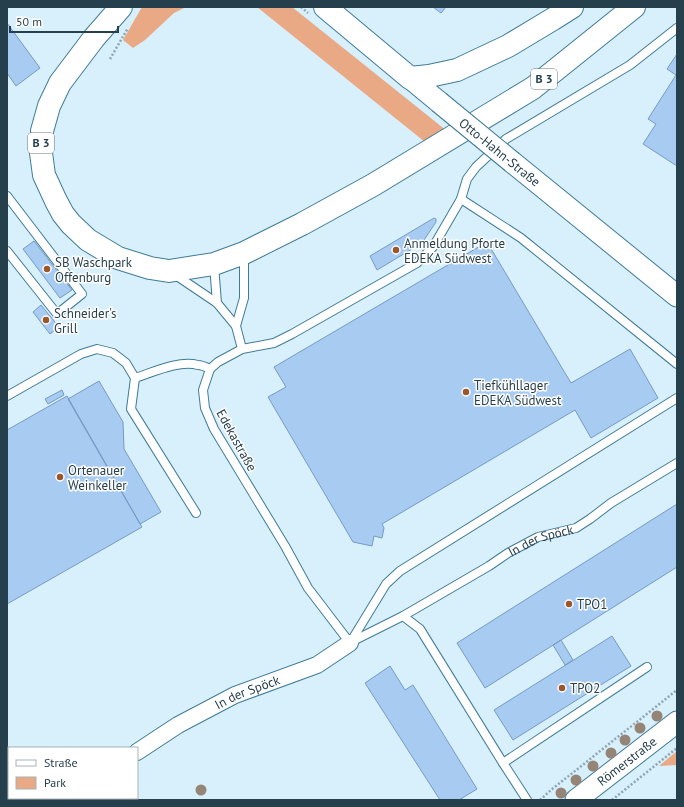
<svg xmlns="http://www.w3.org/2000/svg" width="684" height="807" viewBox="0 0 684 807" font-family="'PT Sans',sans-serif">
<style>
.green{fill:#e8a984}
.building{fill:#a8cbf2;stroke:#749bc5}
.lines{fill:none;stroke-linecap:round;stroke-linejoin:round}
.service-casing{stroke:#3f7b98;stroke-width:10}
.minor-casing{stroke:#3f7b98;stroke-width:18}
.tertiary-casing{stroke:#3f7b98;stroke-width:23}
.primary-casing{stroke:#3f7b98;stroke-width:24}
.path{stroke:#8da5b2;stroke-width:2.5;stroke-dasharray:2 2;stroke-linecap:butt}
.service{stroke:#fff;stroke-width:8}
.minor{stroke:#fff;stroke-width:16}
.tertiary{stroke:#fff;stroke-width:21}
.primary{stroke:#fff;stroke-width:22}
.tertiary-bridge-casing{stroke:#3f7b98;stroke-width:23;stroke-linecap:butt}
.tertiary-bridge{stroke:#fff;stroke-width:21}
.tree{fill:#958577}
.poi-dot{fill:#9b5629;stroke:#fff;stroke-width:1.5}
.labels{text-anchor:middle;stroke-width:3;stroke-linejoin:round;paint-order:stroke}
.shield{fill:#fff;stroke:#677982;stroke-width:1}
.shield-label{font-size:12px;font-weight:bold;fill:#263f4c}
.street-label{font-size:13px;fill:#263f4c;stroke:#fff}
.poi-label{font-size:13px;fill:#263f4c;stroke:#fff;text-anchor:start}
</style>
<rect width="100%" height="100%" fill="#d8effc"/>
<path class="green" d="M142,7H186L174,13L145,40L133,48L123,40Z
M257,7H292L447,131L425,142Z
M677,751V765L659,766Z"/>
<path class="building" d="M433,7H446L441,13Z
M7,23L40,68L16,86L7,73Z
M677,54V166L643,144L656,124L648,119L676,75L667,69Z
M434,218L436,219V222L422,243L377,270L370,256Z
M34,241L72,290L60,298L23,249Z
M487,242L571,383L630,349L658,398L591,438L575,410L382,524L384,528L382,538L374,536L372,546L353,542L268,397L286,387L274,367Z
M41,305L59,327L50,334L33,312Z
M99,381L123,422L124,449L161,512L140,524L68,399Z
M62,390L64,395L48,404L45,399Z
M67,396L142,527L7,604V430Z
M677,504V567L485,688L457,643Z
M612,636L631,666L513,740L494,710Z
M561,640L573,660L565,665L553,645Z
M390,666L405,690L413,685L477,789L459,800H440L365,683Z"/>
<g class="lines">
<g class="service-casing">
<g id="service">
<path d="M7,196L82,294L57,314L7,251"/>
<path d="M461,199L521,238L677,364"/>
<path d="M214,265L217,303"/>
<path d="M174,274L217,303L236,326L242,349"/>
<path d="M236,326L244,298V254"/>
<path d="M7,396L81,354L97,349L113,353L126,363L135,378"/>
<path d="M196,513L131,409L135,378C154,372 178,360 198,365C202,365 206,367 210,369"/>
<path id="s1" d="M403,616L489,566L508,553L538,537L576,528L590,519L611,503L677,463"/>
<path d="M351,642L403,616L420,629L503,763L527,800"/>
<path d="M350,643L308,588L285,546L214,429L205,408L203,390L210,369L218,362L242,349L274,343L292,334L417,263L433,247L461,199L467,179L476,167L506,139L630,65L677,28"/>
<path d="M350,643L386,584L400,571L677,398"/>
<path d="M503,763L647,667"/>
</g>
</g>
<g class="minor-casing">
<g id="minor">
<path id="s2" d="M137,752L178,725L235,695L317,665L350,643"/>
<path d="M61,800L64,798"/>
</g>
</g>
<g class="tertiary-casing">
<g id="tertiary">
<path d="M410,78L439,102"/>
<path d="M512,162L677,296"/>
<path id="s3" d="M576,800L677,722"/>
</g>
</g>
<g class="primary-casing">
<path id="primary" d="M121,7L94,38L60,83L49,106L42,131L41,153L44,175L56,201L63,214L71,224L88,240L118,258L150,268L169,271L214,264L244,253L302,224L373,185L533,88L634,7
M325,7L410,78L429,76L457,70L508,46L553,19L572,7"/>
</g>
<path class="path" d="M301,7L308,13
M110,59L128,28
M540,800L551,790L677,690
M612,800L677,748"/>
<use href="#service" class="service"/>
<use href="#minor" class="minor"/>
<use href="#tertiary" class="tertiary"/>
<use href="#primary" class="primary"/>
<g class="tertiary-bridge-casing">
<path id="tertiary-bridge" d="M439,102L512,162"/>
</g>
<use href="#tertiary-bridge" class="tertiary-bridge"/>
</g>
<g class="tree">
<circle cx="657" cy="716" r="5.5"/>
<circle cx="640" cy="728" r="5.5"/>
<circle cx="625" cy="740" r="5.5"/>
<circle cx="611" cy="753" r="5.5"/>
<circle cx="593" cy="766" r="5.5"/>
<circle cx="576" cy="780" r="5.5"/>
<circle cx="201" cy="790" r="5.5"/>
<circle cx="561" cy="793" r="5.5"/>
</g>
<g class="poi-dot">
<circle cx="396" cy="250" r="4"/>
<circle cx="47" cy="269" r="4"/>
<circle cx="46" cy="320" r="4"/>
<circle cx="466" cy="392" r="4"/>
<circle cx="60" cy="477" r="4"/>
<circle cx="569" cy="604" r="4"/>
<circle cx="562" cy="688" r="4"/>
</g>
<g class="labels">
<g class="shield">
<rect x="531" y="69" width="26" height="20" rx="3"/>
<rect x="28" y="133" width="26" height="20" rx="3"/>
</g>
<g class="shield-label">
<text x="544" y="83">B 3</text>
<text x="41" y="147">B 3</text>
</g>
<g class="street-label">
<text transform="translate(500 152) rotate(39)" y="5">Otto-Hahn-Straße</text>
<text transform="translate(237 440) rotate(61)" y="5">Edekastraße</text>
<text dy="5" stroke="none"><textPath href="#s1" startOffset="158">In der Spöck</textPath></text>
<text dy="5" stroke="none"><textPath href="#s2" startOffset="126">In der Spöck</textPath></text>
<text dy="5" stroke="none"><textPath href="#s3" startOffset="64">Römerstraße</textPath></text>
</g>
<g class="poi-label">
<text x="404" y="248">Anmeldung Pforte<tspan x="404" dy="15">EDEKA Südwest</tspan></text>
<text x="55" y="267">SB Waschpark<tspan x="55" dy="15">Offenburg</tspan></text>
<text x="54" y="318">Schneider's<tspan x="54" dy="15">Grill</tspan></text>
<text x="474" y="390">Tiefkühllager<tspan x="474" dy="15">EDEKA Südwest</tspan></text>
<text x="68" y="475">Ortenauer<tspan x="68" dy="15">Weinkeller</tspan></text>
<text x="577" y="609">TPO1</text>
<text x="570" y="693">TPO2</text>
</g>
</g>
<rect width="684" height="807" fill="none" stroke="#263f4c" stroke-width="16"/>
<rect x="8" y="747" width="130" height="52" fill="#ffffff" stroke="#a8b2b7"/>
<rect x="16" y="760" width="20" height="6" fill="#ffffff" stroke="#a8b2b7"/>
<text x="44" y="767" font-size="12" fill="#263f4c">Straße</text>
<rect x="16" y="777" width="20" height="12" fill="#e8a984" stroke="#a8b2b7"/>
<text x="44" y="787" font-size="12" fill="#263f4c">Park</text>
<path d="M10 26v6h108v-6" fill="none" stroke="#263f4c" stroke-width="2"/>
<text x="16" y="26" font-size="12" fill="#263f4c" stroke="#ffffff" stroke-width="3" paint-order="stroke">50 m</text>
</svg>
